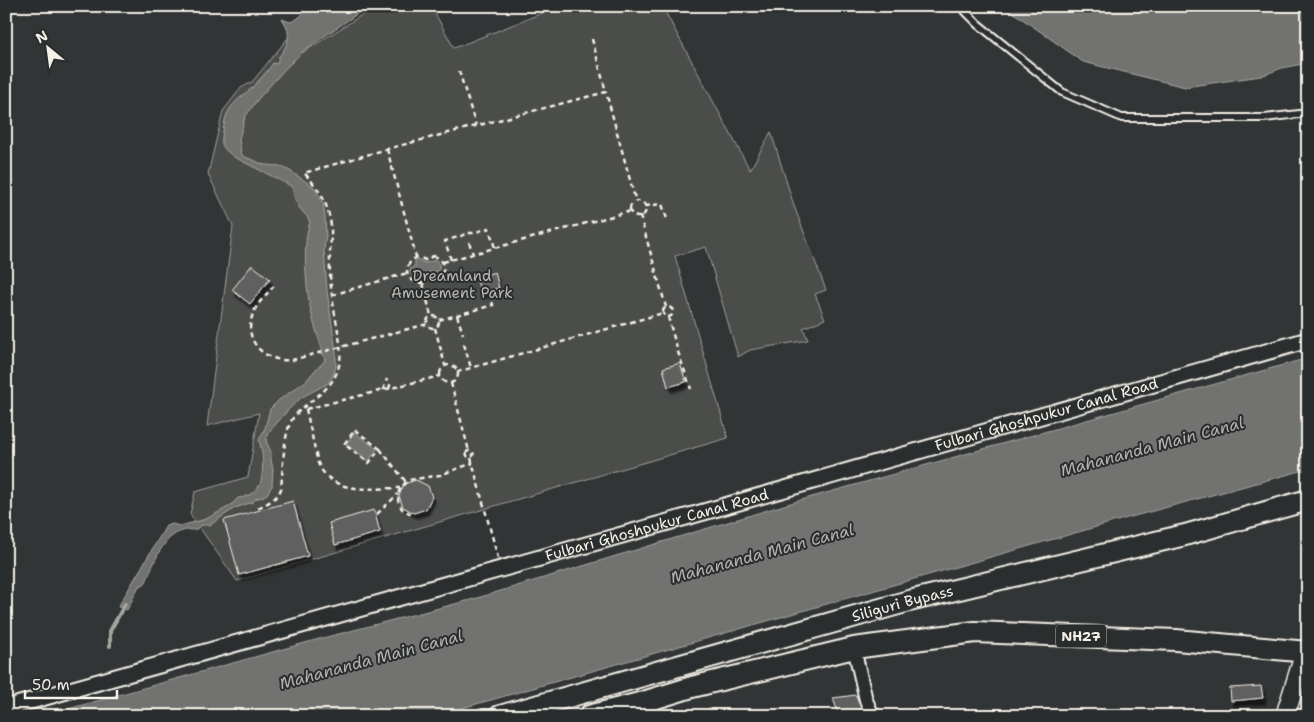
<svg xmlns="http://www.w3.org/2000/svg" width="1314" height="722" viewBox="0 0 1314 722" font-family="'Shantell Sans',sans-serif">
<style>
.green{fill:#4b4d4c;stroke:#a09f9a}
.water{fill:#727370;stroke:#a6a5a0}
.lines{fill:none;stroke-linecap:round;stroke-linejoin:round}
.stream{stroke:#a6a5a0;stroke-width:4}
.building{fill:#5f605f;stroke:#f4f1e8;filter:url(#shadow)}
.service-casing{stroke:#f4f1e8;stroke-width:10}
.minor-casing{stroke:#f4f1e8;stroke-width:16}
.tertiary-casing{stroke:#f4f1e8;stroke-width:19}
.secondary-casing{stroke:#f4f1e8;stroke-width:21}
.trunk-casing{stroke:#f4f1e8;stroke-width:24}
.path{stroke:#f4f1e8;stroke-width:2.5;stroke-dasharray:5 4;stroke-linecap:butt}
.service{stroke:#2a2d2e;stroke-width:6}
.minor{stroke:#2a2d2e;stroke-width:12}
.tertiary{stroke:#2a2d2e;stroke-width:15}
.secondary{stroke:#2a2d2e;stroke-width:18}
.trunk{stroke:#2a2d2e;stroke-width:20}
.labels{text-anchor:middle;stroke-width:4;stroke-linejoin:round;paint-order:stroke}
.shield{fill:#2a2d2e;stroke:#b7b6b0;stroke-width:1}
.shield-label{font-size:14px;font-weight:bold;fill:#f4f1e8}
.park-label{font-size:15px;fill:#b9b8b1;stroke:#2a2d2e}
.street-label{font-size:15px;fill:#f4f1e8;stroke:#2a2d2e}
.water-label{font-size:16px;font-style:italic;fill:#b3b2ac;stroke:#2a2d2e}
</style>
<defs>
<filter id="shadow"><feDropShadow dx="3" dy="5.5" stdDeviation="1" flood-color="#0009"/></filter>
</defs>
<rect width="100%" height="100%" fill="#323535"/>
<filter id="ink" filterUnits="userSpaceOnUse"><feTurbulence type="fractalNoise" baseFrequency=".02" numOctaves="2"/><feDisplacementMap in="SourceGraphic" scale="10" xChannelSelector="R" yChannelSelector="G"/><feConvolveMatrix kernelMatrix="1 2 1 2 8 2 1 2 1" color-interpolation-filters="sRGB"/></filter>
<g filter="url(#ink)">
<path class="green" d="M376,6H431L454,48L560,6H662L750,170L771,132L794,206L826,290L815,294L825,319L803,328L808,340L750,350L738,357L706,247L675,256L728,438L237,581L190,514L195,492L248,477L259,413L207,426L233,226L208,174L223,111L241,88L252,82L288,38L302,53Z"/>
<path class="water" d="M310,6H365L357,14L303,51L283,71L258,99L245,117L239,139L241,153L243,156L265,165L280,166L290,171L314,187L323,203L325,217L326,236L324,249L327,291L336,352V366L333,377L327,384L302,397L290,408L268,433L266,441L271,452V460L273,469L272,486L267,494L262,497L255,499L253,502L235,508L210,525H202L195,530C164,527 156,560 146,582L143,585L139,586L127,610L118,607L166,526L172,524L180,526L206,519L230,506L238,498C246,498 257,492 260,484C263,478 263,458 262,452C261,448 260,444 259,440L265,428L270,409L279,400L306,381L317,368L322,364L325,360C321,343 314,327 311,311C306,290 302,242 310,222C307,214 299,210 296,202C293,196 294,191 291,186L234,157C222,148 220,145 223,131C224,125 225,117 228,112C234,101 244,95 253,87C260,79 268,71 273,63L277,64L279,56C289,46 292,31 282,19L290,22C301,18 302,14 310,6Z
M1007,6H1308V63L1282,68L1261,76L1185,87L1083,62L1014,13Z
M417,259L425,263L436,260L439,264C441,273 434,271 428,273L425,279L421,280C418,275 412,277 410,272L411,269L415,265V260Z
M1308,358V469L1131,517L491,700L433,716H43L319,639L474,599L794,502Z
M354,432L377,449L369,461L346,444Z"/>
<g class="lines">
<path class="stream" d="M110,646V631L125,604"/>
</g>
<path class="building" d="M252,265L270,279L250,304L232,290Z
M495,272L499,288L481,293L476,278Z
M680,363L686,382L668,387L663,368Z
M416,480L428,486L432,497L426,509L414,513L403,507L399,496L404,484Z
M293,501L308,556L239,575L224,520Z
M374,510L380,532L335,545L329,523Z
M1261,686L1263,698L1231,701L1230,688Z
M856,695L864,716H839L833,698Z"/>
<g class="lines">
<g class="service-casing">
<path id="service" d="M960,6L978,24L1062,92L1122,118H1264L1308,113"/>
</g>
<g class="minor-casing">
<path id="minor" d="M854,648L866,700L873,716"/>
</g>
<g class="tertiary-casing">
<g id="tertiary">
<path id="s1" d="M6,708L725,506L1308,340"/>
</g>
</g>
<g class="secondary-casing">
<path id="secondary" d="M1285,716L1305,652"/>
</g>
<g class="trunk-casing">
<g id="trunk">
<path id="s2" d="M500,716L909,601L1185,535L1308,500"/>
<path d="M589,716L640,703L692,687L854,648L975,632L1176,640L1308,652"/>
</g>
</g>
<path class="path" d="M592,39L606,92
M459,71L476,126
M387,149L416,257
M630 209a8 8 0 1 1 16 0a8 8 0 1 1-16 0Z
M645,206L662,204L668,222
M640,216L666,307
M469,242L473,254
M433,256C441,257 449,268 440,274C433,278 431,272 423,283C405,283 401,265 417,257L426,260Z
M451,260L445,241L461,236L467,233H473L489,228L495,248
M443,262L631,211
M423,283L431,316
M274,286C267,294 257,303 253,314C242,341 265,363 292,360L427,324
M332,295L407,273
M663 312a5 5 0 1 1 10 0a5 5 0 1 1-10 0Z
M457,315L463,334
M427 322a6 6 0 1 1 12 0a6 6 0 1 1-12 0Z
M668,317L678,352L691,389
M439,320L493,305L491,297
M435,328L445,365
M464,344L471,368
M440 374a9 9 0 1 1 18 0a9 9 0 1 1-18 0Z
M457,372L663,313
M451,383L469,451
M389,389L391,381
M383,390L387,379
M306,409L318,463C332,496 371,488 400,488
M306,409L440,376
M355,430L380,449L369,463L344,444Z
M380,449L406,482
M466.5 454a3.5 3.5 0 1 1 7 0a3.5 3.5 0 1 1-7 0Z
M471,458L498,558
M258,508C268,503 277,499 281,489C283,470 283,432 293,418C306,401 329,393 337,372C344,354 339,338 336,320C332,299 329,277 330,256C330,242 333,229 329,215C325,198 316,185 304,173L387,149L606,92L636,202
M377,514L398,494
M411,514L402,509L398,501L399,491L405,483L409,480L440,475L473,463"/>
<use href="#service" class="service"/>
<use href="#minor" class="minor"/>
<use href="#tertiary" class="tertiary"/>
<use href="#secondary" class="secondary"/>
<use href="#trunk" class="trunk"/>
</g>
</g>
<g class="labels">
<rect class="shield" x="1056" y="624.5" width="50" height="23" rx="4"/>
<g class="shield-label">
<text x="1081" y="641">NH27</text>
</g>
<g class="park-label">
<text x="452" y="281">Dreamland<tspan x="452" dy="17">Amusement Park</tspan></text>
</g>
<g class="street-label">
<text dy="5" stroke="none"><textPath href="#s1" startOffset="1081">Fulbari Ghoshpukur Canal Road</textPath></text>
<text dy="5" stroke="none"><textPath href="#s1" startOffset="676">Fulbari Ghoshpukur Canal Road</textPath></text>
<text dy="5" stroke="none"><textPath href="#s2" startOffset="418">Siliguri Bypass</textPath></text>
</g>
<g class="water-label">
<text transform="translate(1152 446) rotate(-15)" y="6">Mahananda Main Canal</text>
<text transform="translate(762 553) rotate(-15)" y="6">Mahananda Main Canal</text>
<text transform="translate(371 659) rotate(-15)" y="6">Mahananda Main Canal</text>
</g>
</g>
<rect width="1314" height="722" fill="none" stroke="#2a2d2e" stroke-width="25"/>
<rect x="12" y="12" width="1289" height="697" fill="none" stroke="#f4f1e8" stroke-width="2" filter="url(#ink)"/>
<g transform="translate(48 48) rotate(331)" stroke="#2a2d2e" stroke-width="4" paint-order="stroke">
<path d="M0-4L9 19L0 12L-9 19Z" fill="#f4f1e8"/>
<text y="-8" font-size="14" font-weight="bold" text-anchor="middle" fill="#f4f1e8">N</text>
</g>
<path d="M25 690v8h92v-8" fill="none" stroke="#f4f1e8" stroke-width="2.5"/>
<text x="32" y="690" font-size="15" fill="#f4f1e8" stroke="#2a2d2e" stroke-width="4" paint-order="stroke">50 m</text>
</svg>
